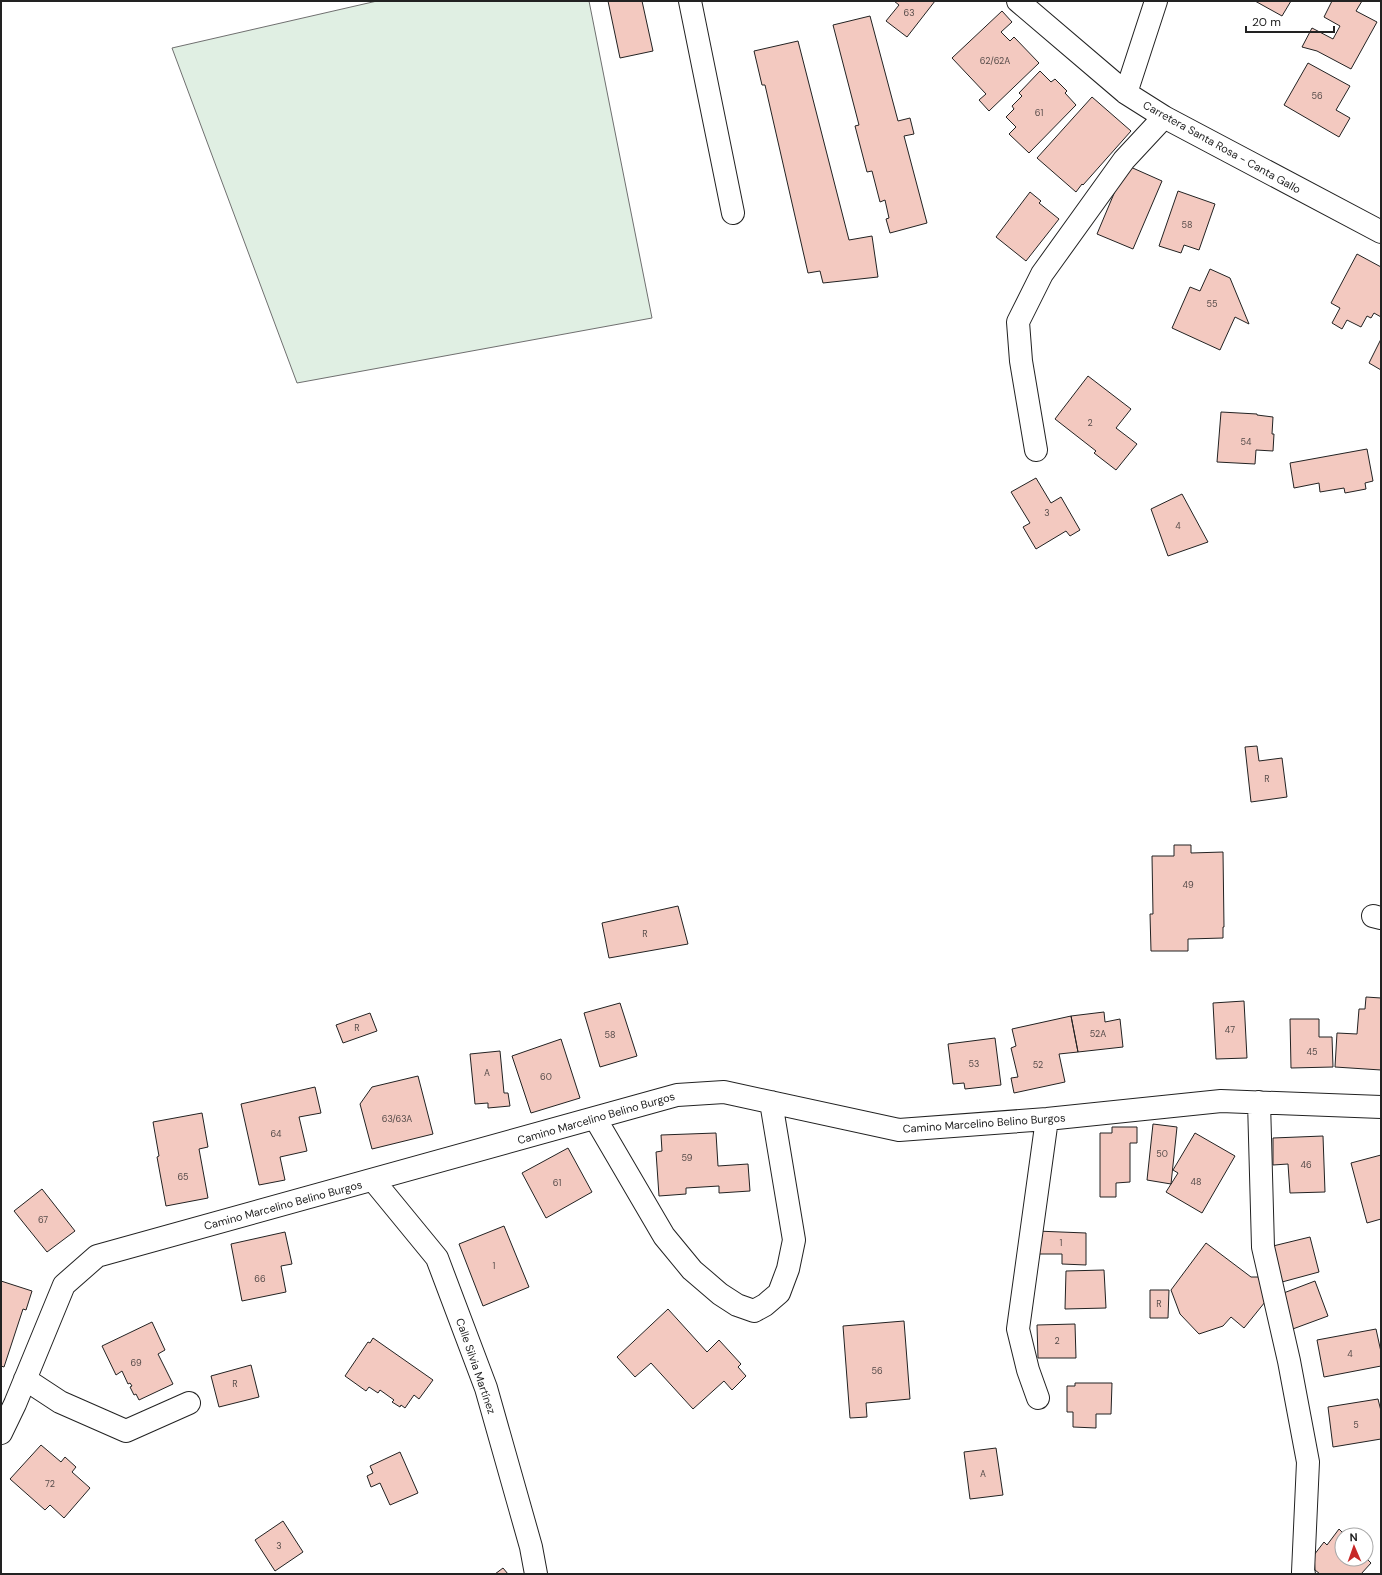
<svg xmlns="http://www.w3.org/2000/svg" width="1382" height="1575" viewBox="0 0 1382 1575" font-family="'DM Sans',sans-serif">
<style>
.green{fill:#e0efe3;stroke:#6f6f6f}
.building{fill:#f3c9c0;stroke:#222}
.lines{fill:none;stroke-linecap:round;stroke-linejoin:round}
.minor-casing{stroke:#222;stroke-width:24}
.minor{stroke:#fff;stroke-width:22}
.labels{text-anchor:middle;stroke-width:3;stroke-linejoin:round;paint-order:stroke}
.number-label{font-size:9px;fill:#564c4a}
.street-label{font-size:11px;fill:#222;stroke:#fff}
</style>
<rect width="100%" height="100%" fill="#fff"/>
<path class="green" d="M377,1H589L652,318L297,383L172,48Z"/>
<path class="building" d="M608,1H642L653,51L620,58Z
M894,1H935L907,37L886,21L899,5Z
M1255,1H1291L1282,16Z
M1332,1H1362L1356,11L1377,22L1351,69L1317,51L1302,47L1312,28L1333,39L1340,26L1324,17Z
M1002,11L1012,22L1001,32L1010,41L1014,37L1039,63L989,111L979,100L986,94L952,58Z
M870,16L898,121L910,118L914,134L904,136L927,223L890,233L886,219L889,218L885,200L880,202L872,171L867,172L855,126L859,125L833,25Z
M798,41L849,240L872,236L878,277L823,283L820,271L808,273L765,85H762L754,51Z
M1308,63L1350,86L1336,110L1350,118L1339,137L1284,105Z
M1040,71L1051,82L1055,79L1067,91L1065,93L1076,105L1029,153L1009,134L1016,127L1006,117L1014,109L1012,106L1022,96L1019,93Z
M1092,97L1131,131L1083,185L1082,184L1076,192L1037,158Z
M1126,165L1162,181L1133,249L1097,234Z
M1178,191L1215,204L1199,250L1184,245L1181,253L1159,246Z
M1030,192L1041,201L1039,203L1059,219L1026,261L996,237Z
M1357,254L1381,267V317L1374,313L1371,318L1367,316L1361,327L1347,320L1342,329L1332,323L1340,308L1331,303Z
M1210,269L1230,278L1249,324L1235,317L1220,350L1172,328L1190,287L1200,291Z
M1381,339V370L1369,363Z
M1088,376L1131,409L1116,428L1137,444L1116,470L1094,453L1096,451L1055,419Z
M1221,412L1257,414V415L1273,417L1272,434H1274L1273,451L1256,450L1255,464L1217,462Z
M1367,449L1373,481L1365,483L1366,489L1345,493L1344,488L1320,492L1319,483L1294,488L1290,463Z
M1036,478L1051,503L1061,497L1080,530L1070,536L1066,531L1036,549L1023,527L1030,523L1011,492Z
M1182,494L1208,542L1168,556L1151,509Z
M1257,746L1259,761L1282,758L1287,797L1251,802L1245,747Z
M1174,845H1191V853L1223,852L1224,927H1223V938L1188,939V951H1151L1150,914H1153L1152,856H1174Z
M678,906L688,944L609,958L602,923Z
M1366,997L1381,998V1070L1335,1067L1337,1033L1357,1034L1359,1009H1365Z
M1244,1001L1247,1058L1216,1059L1213,1003Z
M620,1003L637,1056L600,1067L584,1013Z
M1104,1012L1105,1022L1120,1019L1123,1047L1078,1052L1071,1016Z
M370,1013L377,1031L343,1043L336,1025Z
M1071,1016L1078,1052L1059,1054L1065,1082L1014,1093L1011,1078L1018,1077L1011,1048L1016,1046L1012,1029Z
M1290,1019H1319V1037H1332L1333,1067L1291,1068Z
M995,1038L1001,1085L965,1089L964,1083L953,1084L948,1044Z
M561,1039L580,1098L531,1113L512,1056Z
M500,1051L504,1093H508L510,1106L488,1108V1103L475,1104L470,1054Z
M418,1076L433,1134L372,1149L360,1104L372,1087Z
M315,1087L321,1113L299,1117L307,1151L280,1157L285,1180L259,1185L241,1104Z
M202,1113L208,1147L199,1149L208,1198L166,1206L157,1157L159,1156L153,1122Z
M1153,1124L1177,1127L1171,1184L1147,1180Z
M1112,1127H1137V1143H1130V1182L1116,1183V1197H1100V1133H1112Z
M716,1133L718,1166L748,1164L750,1191L719,1193V1186L686,1188V1194L659,1196L656,1152L662,1151L661,1135Z
M1195,1133L1235,1156L1202,1213L1166,1192L1178,1173L1173,1170Z
M1323,1136L1325,1192L1290,1193L1288,1164L1273,1165V1138Z
M568,1148L592,1192L546,1218L522,1173Z
M1381,1155V1219L1367,1223L1351,1163Z
M42,1189L75,1231L47,1252L14,1211Z
M504,1226L529,1287L483,1306L459,1244Z
M1036,1231L1086,1233V1265L1062,1264V1254H1036Z
M285,1232L292,1264L281,1266L286,1292L242,1301L231,1244Z
M1310,1237L1319,1272L1282,1282L1273,1246Z
M1206,1243L1251,1277H1260L1265,1302L1244,1328L1231,1317L1223,1326L1199,1334L1180,1314L1171,1290Z
M1104,1270L1106,1308L1065,1309L1066,1271Z
M1,1281L32,1291L26,1310L23,1309L4,1367L1,1366Z
M1315,1281L1328,1316L1290,1330L1281,1294Z
M1150,1290H1169L1168,1318H1150Z
M668,1309L707,1352L719,1340L741,1364L738,1367L746,1376L732,1390L724,1381L693,1409L651,1363L635,1377L617,1357Z
M904,1321L910,1399L866,1403L867,1417L850,1418L843,1326Z
M152,1322L165,1350L158,1354L173,1384L139,1400L136,1394L134,1395L130,1387L132,1386L130,1383L128,1384L122,1371L116,1375L102,1346Z
M1075,1324L1076,1358H1038L1037,1325Z
M1376,1329L1381,1352V1366L1324,1377L1317,1340Z
M373,1338L433,1380L419,1399L414,1395L405,1408L401,1405L400,1407L392,1402L394,1400L380,1390L378,1393L369,1387L366,1391L345,1376L368,1342L370,1343Z
M251,1365L259,1397L219,1407L211,1376Z
M1075,1383H1112L1111,1414H1096V1428L1073,1427V1412H1067V1386H1075Z
M1378,1399L1381,1411V1439L1333,1447L1328,1407Z
M41,1445L61,1462L65,1457L76,1467L72,1472L90,1488L64,1518L50,1505L45,1510L10,1479Z
M996,1448L1003,1495L970,1499L964,1452Z
M400,1452L418,1493L390,1505L380,1483L371,1487L367,1476L373,1473L370,1466Z
M283,1521L303,1552L275,1571L255,1540Z
M1339,1529L1345,1535H1342V1559H1366V1558L1371,1563L1361,1574H1320L1315,1570L1314,1555L1324,1542L1327,1545Z
M503,1568L508,1574H495Z"/>
<g class="lines">
<g class="minor-casing">
<path id="minor" d="M690,1L733,213
M1018,1L1126,93L1164,117L1381,232
M1126,93L1156,1
M1036,450L1021,361L1018,322L1042,274L1124,160L1164,117
M1373,916L1381,918
M1259,1102L1263,1247L1289,1361L1308,1462L1303,1572L1304,1574
M595,1118L664,1236L692,1270L720,1294L737,1305L754,1311L765,1305L779,1293L788,1269L794,1240L771,1102
M373,1180L437,1258L486,1388L531,1547L536,1574
M25,1379L60,1402L126,1431L189,1403
M1038,1398L1028,1370L1018,1329L1047,1119
M1,1433L15,1404L64,1285L97,1256L677,1095L724,1092L899,1130L1047,1119L1221,1101L1381,1107"/>
</g>
<use href="#minor" class="minor"/>
</g>
<g class="labels">
<g class="number-label">
<text x="909" y="16">63</text>
<text x="995" y="64">62/62A</text>
<text x="1317" y="99">56</text>
<text x="1039" y="116">61</text>
<text x="1187" y="228">58</text>
<text x="1212" y="307">55</text>
<text x="1090" y="426">2</text>
<text x="1246" y="445">54</text>
<text x="1047" y="516">3</text>
<text x="1178" y="529">4</text>
<text x="1267" y="782">R</text>
<text x="1188" y="888">49</text>
<text x="645" y="937">R</text>
<text x="357" y="1031">R</text>
<text x="1230" y="1033">47</text>
<text x="1098" y="1037">52A</text>
<text x="610" y="1038">58</text>
<text x="1312" y="1055">45</text>
<text x="974" y="1067">53</text>
<text x="1038" y="1068">52</text>
<text x="487" y="1076">A</text>
<text x="546" y="1080">60</text>
<text x="397" y="1122">63/63A</text>
<text x="276" y="1137">64</text>
<text x="1162" y="1157">50</text>
<text x="687" y="1161">59</text>
<text x="1306" y="1168">46</text>
<text x="183" y="1180">65</text>
<text x="1196" y="1185">48</text>
<text x="557" y="1186">61</text>
<text x="43" y="1223">67</text>
<text x="1061" y="1246">1</text>
<text x="494" y="1269">1</text>
<text x="260" y="1282">66</text>
<text x="1159" y="1307">R</text>
<text x="1057" y="1344">2</text>
<text x="1350" y="1357">4</text>
<text x="136" y="1366">69</text>
<text x="877" y="1374">56</text>
<text x="235" y="1387">R</text>
<text x="1356" y="1428">5</text>
<text x="983" y="1477">A</text>
<text x="50" y="1487">72</text>
<text x="279" y="1549">3</text>
</g>
<g class="street-label">
<text transform="translate(1222 147) rotate(29)" y="4">Carretera Santa Rosa - Canta Gallo</text>
<text transform="translate(596 1118) rotate(-16)" y="4">Camino Marcelino Belino Burgos</text>
<text transform="translate(984 1123) rotate(-4)" y="4">Camino Marcelino Belino Burgos</text>
<text transform="translate(283 1205) rotate(-15)" y="4">Camino Marcelino Belino Burgos</text>
<text transform="translate(476 1366) rotate(71)" y="4">Calle Silvia Martínez</text>
</g>
</g>
<rect width="1382" height="1575" fill="none" stroke="#222222" stroke-width="4"/>
<g transform="translate(1354 1547) rotate(358)"><circle r="19" fill="#ffffff" stroke="#a7a7a7"/>
<path d="M0-3L7 15L0 10L-7 15Z" fill="#c62828"/>
<text y="-6" font-size="11" font-weight="bold" text-anchor="middle" fill="#222222">N</text>
</g>
<path d="M1246 26v6h88v-6" fill="none" stroke="#222222" stroke-width="2"/>
<text x="1252" y="26" font-size="12" fill="#222222" stroke="#ffffff" stroke-width="3" paint-order="stroke">20 m</text>
</svg>
